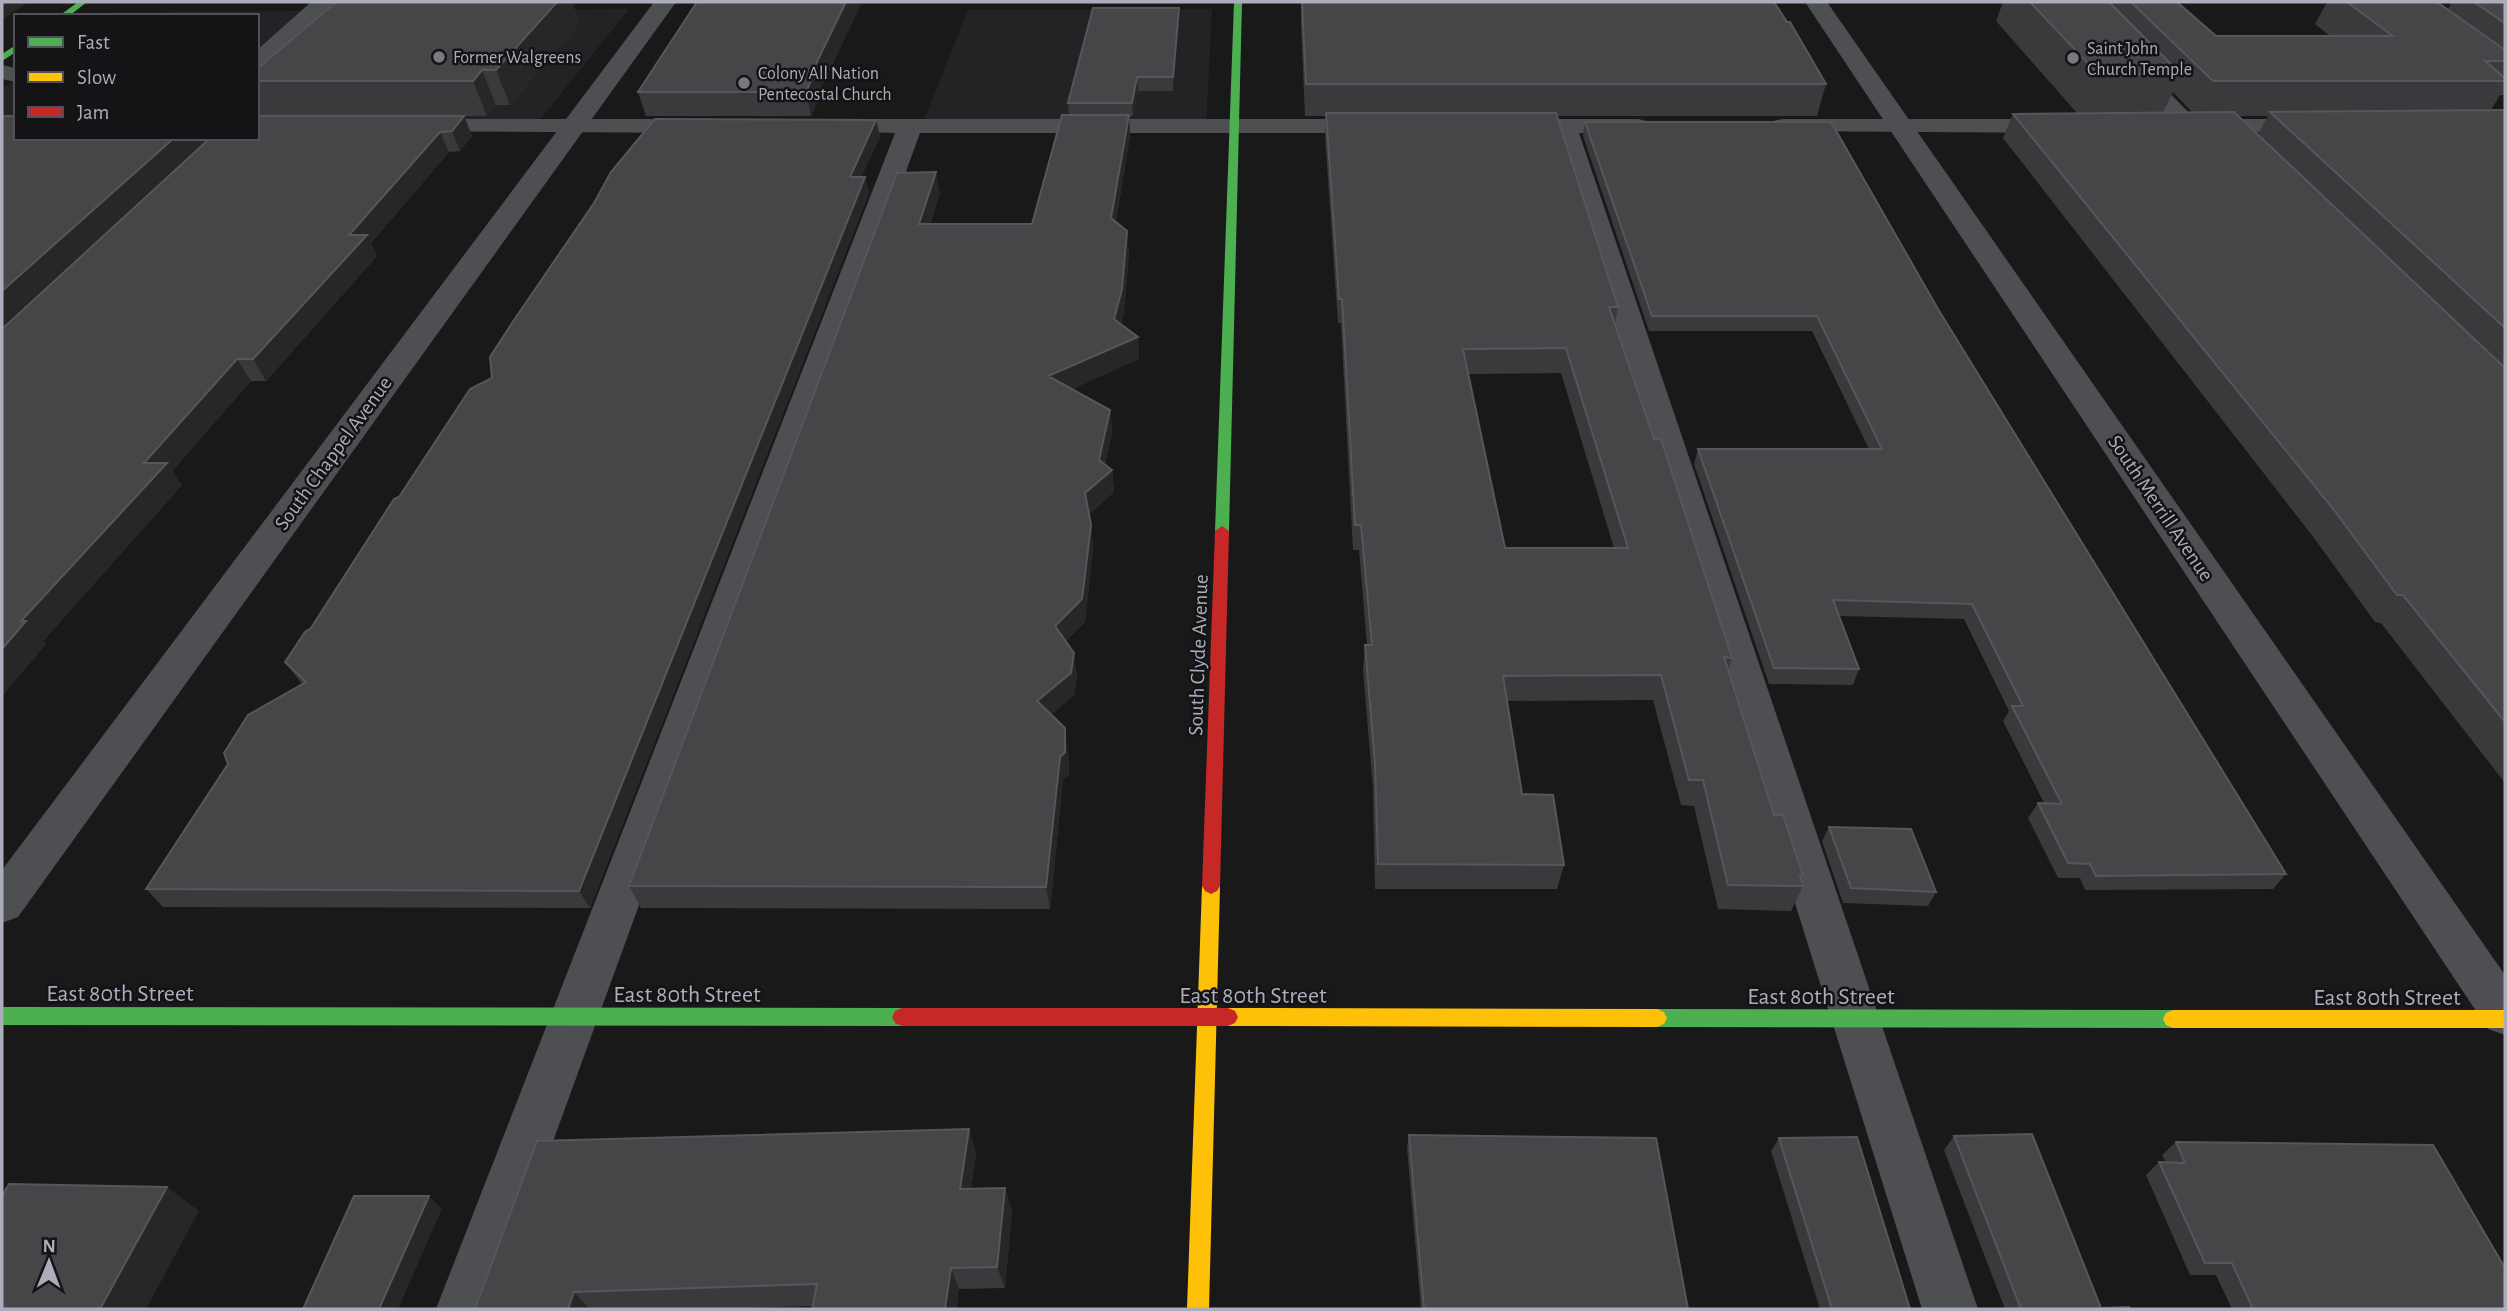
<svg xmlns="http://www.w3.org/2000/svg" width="2507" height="1311" viewBox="0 0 2507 1311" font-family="'Alegreya Sans',sans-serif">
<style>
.built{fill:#232326}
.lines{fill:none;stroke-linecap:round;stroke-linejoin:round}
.lane{fill:#4d4f53;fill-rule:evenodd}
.street{fill:#4d4f53;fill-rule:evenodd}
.fast{fill:#4caf50;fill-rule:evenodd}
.slow{fill:#ffc107;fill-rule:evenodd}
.jam{fill:#c62828;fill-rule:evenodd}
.wall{fill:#3a3a3c;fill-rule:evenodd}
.shaded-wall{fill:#272728}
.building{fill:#464649;stroke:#56565b;stroke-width:2;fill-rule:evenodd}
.poi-dot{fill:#787a82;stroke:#141316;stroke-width:2.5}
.labels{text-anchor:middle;stroke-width:5;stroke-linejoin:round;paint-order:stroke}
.far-poi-label{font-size:18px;fill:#abaeba;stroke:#141316;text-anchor:start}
.street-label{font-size:21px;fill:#abaeba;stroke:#141316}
.near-street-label{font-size:24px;fill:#abaeba;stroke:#141316}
</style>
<rect width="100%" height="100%" fill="#19191a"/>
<path class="built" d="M629,9L535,126H257V16H107L112,12Z
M1212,9L1206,126H922L968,10Z
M16,79V126H2V88Z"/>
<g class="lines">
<path class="lane" d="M311,2H334L265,67L257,69V50Z
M2058,2H2081L2195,119H2313L2322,121L2325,126L2322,131L2313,133L2179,131Z
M2,65L16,68V82L2,79Z
M417,119H703L712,121L715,126L712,131L703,133L408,131L405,126L408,121Z
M826,119H1379L1388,121L1391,126L1388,131L1379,133H920L492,1309H436L895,133L817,131L814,126L817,121Z
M1509,119H1638L1647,121L1650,126L1647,131L1638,133H1579L1978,1309H1922L1554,133L1500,131L1497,126L1500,121Z
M1782,119H2061L2070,121L2073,126L2070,131L2061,133L1773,131L1770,126L1773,121Z"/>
<path class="street" d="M654,2H676L18,917L2,923V870Z
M1805,2H1827L2505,975V1035L2488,1029Z"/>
<path class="fast" d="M78,2H87L69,16H59Z
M1234,2H1242L1229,531L1222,536L1215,531Z
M16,45V52L2,61V54Z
M2,1007L902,1008L909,1011L912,1017L909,1023L902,1026L2,1025Z
M1657,1009L2173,1010L2180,1013L2183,1019L2180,1025L2173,1028L1657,1027L1650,1024L1647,1018L1650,1012Z"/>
<path class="slow" d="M1211,878L1217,881L1220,886L1209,1309H1187L1202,886L1205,881Z
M1228,1008L1657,1009L1664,1012L1667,1018L1664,1024L1657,1027L1228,1026L1221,1023L1218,1017L1221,1011Z
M2173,1010H2505V1028H2173L2166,1025L2163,1019L2166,1013Z"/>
<path class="jam" d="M1222,526L1229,531L1220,886L1217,891L1211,894L1205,891L1202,886L1215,531Z
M902,1008H1228L1235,1011L1238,1017L1235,1023L1228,1026H902L895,1023L892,1017L895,1011Z"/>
</g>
<path class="wall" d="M336,2H572L579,23L510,105H496L487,116H464L472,136L460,151L449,152L371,243L377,256L266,381H251L172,471L182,485L43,641L46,644L2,696L260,116L257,110V69Z
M697,2H862L818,94L819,99L811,116H646L638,92Z
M1301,2H1774L1826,84L1817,116H1557L1618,307L1615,324L1654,439L1732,658L1728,670L1774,815L1803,876L1801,880L1803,886L1791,911L1718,909L1694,806L1681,805L1653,700L1507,701L1522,794L1564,865L1557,889H1375L1373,788L1363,670L1365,645H1367L1359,550H1353L1341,323H1338L1325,136L1326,116H1305L1301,24ZM1561,373L1614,548H1505L1468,374Z
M2003,2H2109L2110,3L2111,2H2177L2216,36H2330L2315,24L2327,2H2437L2448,9L2452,2H2505V93L2504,95H2500L2491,110H2505V783L2381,623L2375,622L2314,538L2003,138L2013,114L2077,113L1996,21ZM2173,92L2192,112H2163ZM2239,116H2268L2258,134Z
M1179,20L1173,91H1138L1133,116H1129L1130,136L1116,221L1129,252L1124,311L1121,324L1138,337L1139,359L1072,389L1110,410L1112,432L1105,465L1112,470L1114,492L1089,514L1093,547L1085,622L1066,641L1077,676L1074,695L1051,715L1068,751L1069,775L1063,779L1050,909L641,908L629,886L940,193L930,224H1032L1069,115L1068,103Z
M876,120L880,137L861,177H865L869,193L590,908L163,907L146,889L302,684L285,662L311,628L399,497L492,378Z
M1585,122L1938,309L2286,874L2273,889L2085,890L2080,878H2058L2028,818L2038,803H2044L2003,721L2009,711L1964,619L1839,616L1859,669L1853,685L1769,684L1694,464L1698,449H1869L1812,331H1649L1583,136Z
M1829,827L1936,892L1928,906L1843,903L1822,841Z
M1409,1135L1688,1309H1421L1407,1148Z
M1954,1136L2101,1308L2130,1309H2005L1944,1150Z
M1779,1138L1910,1309H1820L1771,1151Z
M2176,1142L2505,1309H2232L2216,1275H2190L2146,1175L2159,1162H2166L2162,1155Z
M976,1153L971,1188H1005L1012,1211L1005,1288L959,1289L812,1306L709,1309H475Z"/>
<path class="shaded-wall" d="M2,2H29L2,20Z
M557,2H572L579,23L510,105L496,70Z
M846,2H862L818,94L819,99L811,116L806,92L811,74Z
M1179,8V20L1173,91V77Z
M482,70L496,105L487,116L473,81Z
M1137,77L1138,91L1133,116L1132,103Z
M1129,115L1130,136L1113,239L1111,218Z
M464,116L472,136L460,151L452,131Z
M876,120L880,137L853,193L850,177Z
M440,132L449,152L371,243L377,256L266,381L253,359L349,235Z
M174,138H208L2,327V291Z
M936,172L940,193L923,245L919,224Z
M865,177L869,193L590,908L579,891Z
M1127,231L1129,252L1124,311L1116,341L1114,319Z
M1138,337L1139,359L1051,398L1048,376Z
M237,359L251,381L172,471L182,485L43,641L46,644L2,696V649L21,621L144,463Z
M1110,410L1112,432L1102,478L1112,470L1114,492L1088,516L1085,493L1099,460Z
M1091,525L1093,547L1085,622L1058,649L1055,626Z
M1074,653L1077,676L1074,695L1041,724L1037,701Z
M1065,728L1068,751L1069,775L1063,779L1050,909L1046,887L1060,757Z
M969,1129L976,1153L968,1212L960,1189Z
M167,1187L199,1211L146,1309H100Z
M1005,1188L1012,1211L1005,1288L997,1267Z
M429,1196L442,1209L398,1309H379Z
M951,1268L959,1289L957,1309H945Z
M574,1292L590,1309H568Z"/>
<path class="building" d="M336,2H557L496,70H482L473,81H257V69Z
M697,2H846L811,74H814L806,92H638Z
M1302,2H1774L1787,22H1790L1826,84H1306Z
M2030,2H2109L2181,74H2098Z
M2131,2H2177L2216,36H2393L2347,2H2437L2505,50V61H2485L2505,78V81H2213Z
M2474,2H2505V23Z
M1093,8H1179L1173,77H1137L1132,103H1068Z
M2505,110V328L2270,112Z
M2234,112L2505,368V722L2403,595H2397L2334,510L2013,114Z
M1326,113H1556L1618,307H1609L1654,439H1661L1732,658L1724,657L1774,815H1783L1803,876H1800L1803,886L1728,885L1703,780H1689L1661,675L1503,676L1522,794L1553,795L1564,865L1378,864L1375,763L1365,645H1372L1361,525H1355L1342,299H1339ZM1566,348L1628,548H1505L1463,349Z
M1062,115H1129L1111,218L1127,231L1122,289L1114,319L1138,337L1048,376L1110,410L1099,460L1112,470L1085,493L1091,525L1082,599L1055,626L1074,653L1071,673L1037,701L1065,728V752L1060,757L1046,887L629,886L897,173L936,172L919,224H1032Z
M2,116H16V138H174L2,291Z
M257,116H464L452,131L440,132L349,235H367L253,359H237L144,463H167L21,621H26L2,649V329L210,138H257Z
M655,119L876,120L850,177H865L579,891L146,889L228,764L224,753L248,715L306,682L285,662L305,632L311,628L394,499L399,497L470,389L492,378L490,357L514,320L594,203L611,172Z
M1585,122H1831L1938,309L2286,874L2096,876L2090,864L2068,863L2038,803L2062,804L2012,706H2023L1972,604L1833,600L1859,669L1774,668L1698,449H1882L1817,316H1652Z
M1829,827L1911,829L1936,892L1851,888Z
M969,1129L960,1189L1005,1188L997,1267L951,1268L945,1309H812L817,1284L574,1292L568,1309H475L537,1141Z
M2032,1134L2101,1308L2129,1307L2130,1309H2021L1954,1136Z
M1409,1135L1656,1138L1688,1309H1424Z
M1857,1137L1910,1309H1832L1779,1138Z
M2176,1142L2433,1145L2505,1268V1309H2253L2232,1263H2205L2159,1162L2185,1163Z
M9,1184L167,1187L100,1309H2V1196Z
M354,1196H429L379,1309H303Z"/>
<g class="poi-dot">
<circle cx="439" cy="57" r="7"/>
<circle cx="2073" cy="58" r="7"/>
<circle cx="744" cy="83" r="7"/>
</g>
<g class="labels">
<g class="far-poi-label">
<text x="2087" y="54">Saint John<tspan x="2087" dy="21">Church Temple</tspan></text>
<text x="453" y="63">Former Walgreens</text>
<text x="758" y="79">Colony All Nation<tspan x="758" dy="21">Pentecostal Church</tspan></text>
</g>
<g class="street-label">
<text transform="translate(333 453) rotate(-54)" y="7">South Chappel Avenue</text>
<text transform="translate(2161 508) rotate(56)" y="7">South Merrill Avenue</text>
<text transform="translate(1198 655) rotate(-88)" y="7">South Clyde Avenue</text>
</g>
<g class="near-street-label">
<text x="120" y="1001">East 80th Street</text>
<text x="687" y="1002">East 80th Street</text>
<text x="1253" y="1003">East 80th Street</text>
<text x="1821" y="1004">East 80th Street</text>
<text x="2387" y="1005">East 80th Street</text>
</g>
</g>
<rect width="2507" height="1311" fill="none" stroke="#abaeba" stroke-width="7"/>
<rect x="14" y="14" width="245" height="126" fill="#141316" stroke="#505158" stroke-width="2"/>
<rect x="28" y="37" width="35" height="10" fill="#4caf50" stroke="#505158" stroke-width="2"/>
<text x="77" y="49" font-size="21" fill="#abaeba">Fast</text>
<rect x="28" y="72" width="35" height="10" fill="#ffc107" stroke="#505158" stroke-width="2"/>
<text x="77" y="84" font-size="21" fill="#abaeba">Slow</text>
<rect x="28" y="107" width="35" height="10" fill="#c62828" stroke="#505158" stroke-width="2"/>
<text x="77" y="119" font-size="21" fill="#abaeba">Jam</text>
<g transform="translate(49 1262) rotate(1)" stroke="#141316" stroke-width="5" paint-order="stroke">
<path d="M0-5L12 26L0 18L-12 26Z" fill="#abaeba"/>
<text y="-10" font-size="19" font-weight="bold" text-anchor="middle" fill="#abaeba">N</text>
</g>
</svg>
